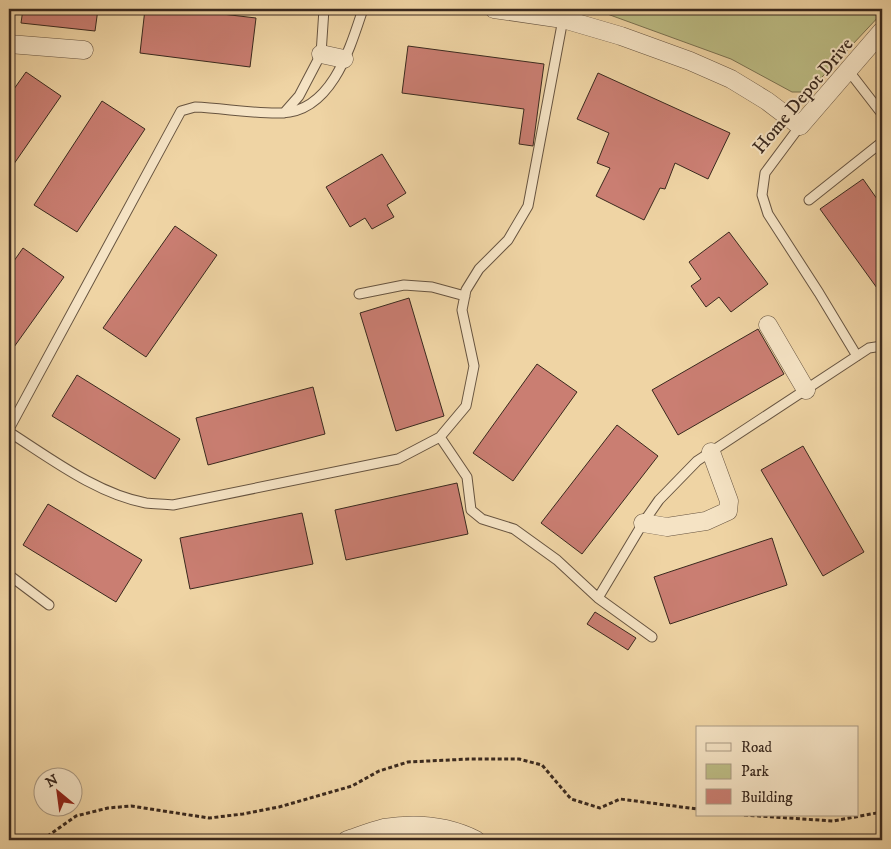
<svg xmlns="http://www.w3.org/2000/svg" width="891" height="849" viewBox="0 0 891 849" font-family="'IM FELL DW Pica',serif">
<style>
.green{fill:#bcbc84;stroke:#7b7251}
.building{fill:#ca7e72;stroke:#3a291e}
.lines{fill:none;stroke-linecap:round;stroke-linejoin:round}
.lane-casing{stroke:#675440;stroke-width:11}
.street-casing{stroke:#675440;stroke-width:19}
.path{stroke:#3a291e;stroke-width:3;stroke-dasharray:4 2.5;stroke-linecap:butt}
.lane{stroke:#f5e3c4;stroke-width:9}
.street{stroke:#f5e3c4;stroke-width:18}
.labels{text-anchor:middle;stroke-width:4;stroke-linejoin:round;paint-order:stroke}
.street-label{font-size:19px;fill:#3a291e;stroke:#f5e3c4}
</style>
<rect width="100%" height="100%" fill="#efd4a4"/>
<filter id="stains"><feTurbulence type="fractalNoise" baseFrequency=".004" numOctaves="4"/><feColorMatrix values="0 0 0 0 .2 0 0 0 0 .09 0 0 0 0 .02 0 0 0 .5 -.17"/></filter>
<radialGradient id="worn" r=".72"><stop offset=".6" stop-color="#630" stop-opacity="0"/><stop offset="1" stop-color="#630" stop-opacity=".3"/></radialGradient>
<path class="green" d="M588,9H882V13L808,92H792L731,59L599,11Z"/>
<path class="building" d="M23,9H98L95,31L21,23Z
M145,9H180L256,18L250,67L140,53Z
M408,46L544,64L533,146L519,144L524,109L402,93Z
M26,72L61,96L9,171V96Z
M598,73L730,133L708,179L675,163L665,189L660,188L644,220L596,196L610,168L597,163L609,133L577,119Z
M102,101L145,129L77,232L34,205Z
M382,154L406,193L387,205L394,217L372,229L365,218L350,227L326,187Z
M863,179L882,206V295L820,209Z
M175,226L217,255L146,357L103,328Z
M729,232L768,284L731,312L719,297L706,307L691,286L701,279L689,262Z
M23,248L64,277L9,354V268Z
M409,298L444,416L396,431L360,313Z
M758,329L784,374L678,435L652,390Z
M537,364L577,392L513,481L473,453Z
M77,375L180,439L155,479L52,416Z
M313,387L325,434L208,465L196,418Z
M617,425L658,456L582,554L541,523Z
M803,446L864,552L823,576L761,470Z
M457,483L468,534L346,560L335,510Z
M48,504L142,560L116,602L23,545Z
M302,513L313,564L190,589L180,538Z
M772,538L787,585L670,624L654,577Z
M595,612L636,638L628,650L587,624Z"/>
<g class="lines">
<g class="lane-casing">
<path id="lane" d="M848,70L882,114
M284,113L299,96L321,54L324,9
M800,126L765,173L762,195L768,214L819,293L857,356
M809,200L882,142
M359,294L404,285L432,287L465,296
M9,429L181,111L195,107C223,108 253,114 282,113C332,111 350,48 363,9
M9,432C50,458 97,494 146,503C154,504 164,504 173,505L398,459L440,437L466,406L474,366L462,310L466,290L479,269L508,240L528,206L563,19
M440,437L467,477L471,510L482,519L514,529L557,560L598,598L652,637
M9,575L49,605
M598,598L643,523L659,500L697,461L869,348L882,346"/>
</g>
<g class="street-casing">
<path id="street" d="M494,9L563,19L621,36L690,61L731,79L767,101L800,126L882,31
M9,44L84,50
M321,54L344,59
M768,325L806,390
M643,523L667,527L706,521L728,511L729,501L711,452
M347,840C359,836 372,831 384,828C415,823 448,826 476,840"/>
</g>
<path class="path" d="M744,815L833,821L882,812
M42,840L76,816L108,808L131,806L209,818L243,814L279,807L352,786L379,771L408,762L469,759H519L542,765L571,799L600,808L620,799L697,809"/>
<use href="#lane" class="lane"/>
<use href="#street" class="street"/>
</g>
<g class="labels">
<g class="street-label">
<text transform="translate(802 95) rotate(-50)" y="7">Home Depot Drive</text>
</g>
</g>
<rect width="891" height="849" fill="none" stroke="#efd4a4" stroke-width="30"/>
<rect x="10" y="10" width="871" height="829" fill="none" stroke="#3a291e" stroke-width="2.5"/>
<rect x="15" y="15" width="861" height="819" fill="none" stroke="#3a291e"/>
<rect x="696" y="726" width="162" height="90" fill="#f5e3c4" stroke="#aa9982"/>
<rect x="706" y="743" width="25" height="8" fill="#f5e3c4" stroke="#aa9982"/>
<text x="741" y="752" font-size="15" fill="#3a291e">Road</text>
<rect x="706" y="764" width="25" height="15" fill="#bcbc84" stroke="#aa9982"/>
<text x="741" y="776" font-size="15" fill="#3a291e">Park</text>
<rect x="706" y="789" width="25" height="15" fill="#ca7e72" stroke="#aa9982"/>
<text x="741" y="802" font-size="15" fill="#3a291e">Building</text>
<g transform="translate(58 792) rotate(331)"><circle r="24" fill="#f5e3c4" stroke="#aa9982"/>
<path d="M0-4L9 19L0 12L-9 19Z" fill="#8f2418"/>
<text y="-8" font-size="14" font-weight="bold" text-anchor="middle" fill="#3a291e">N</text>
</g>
<rect width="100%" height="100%" filter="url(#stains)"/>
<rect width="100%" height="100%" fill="url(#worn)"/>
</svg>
